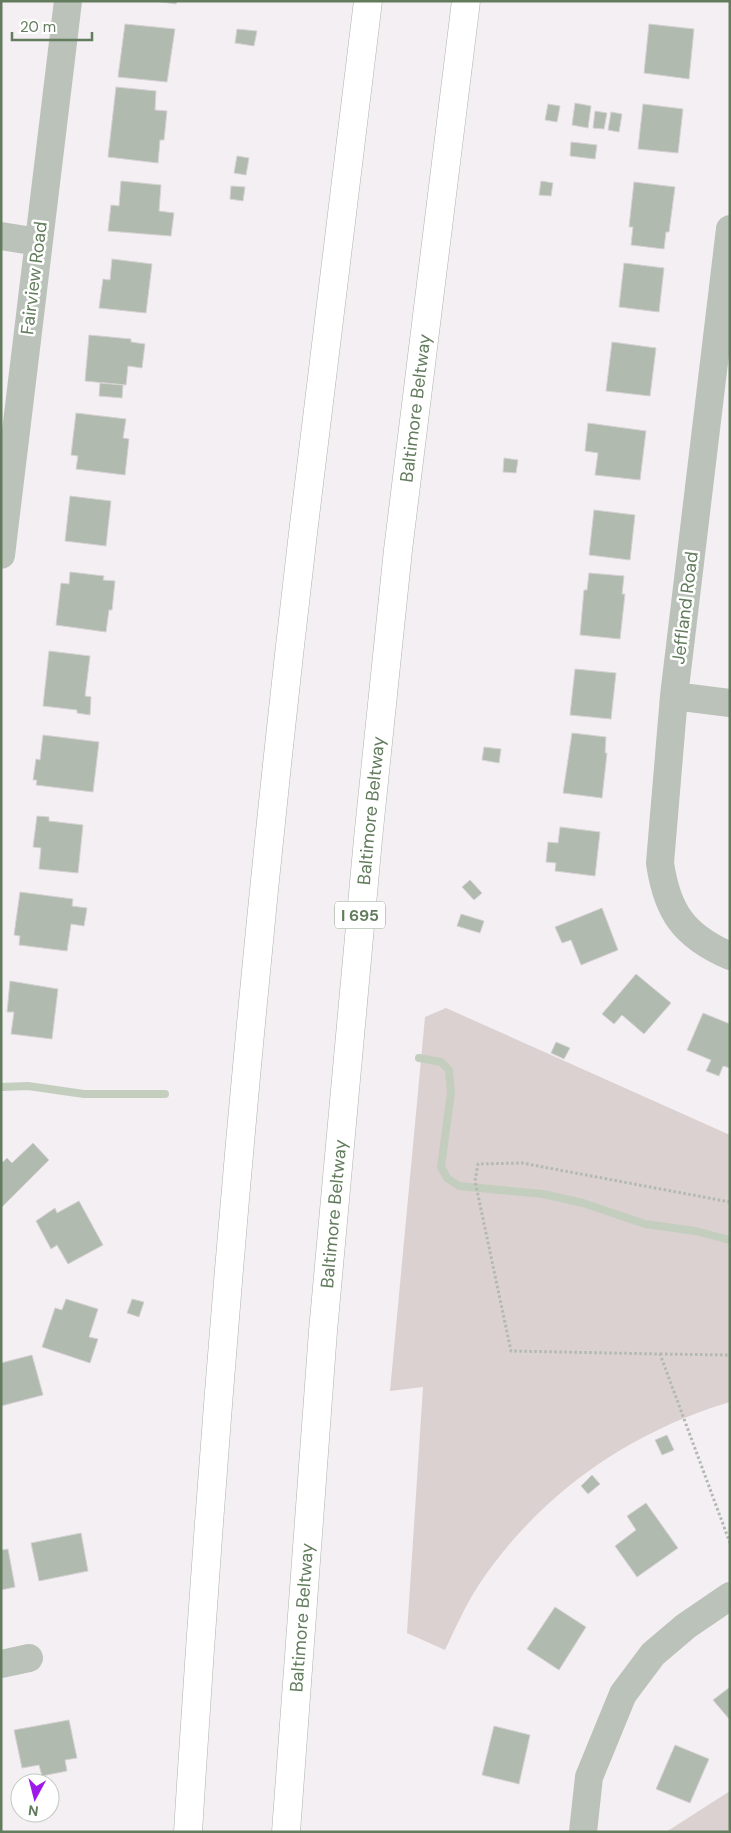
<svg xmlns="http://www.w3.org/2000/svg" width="731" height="1833" viewBox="0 0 731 1833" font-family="'DM Sans',sans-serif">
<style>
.green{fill:#dbd1d0}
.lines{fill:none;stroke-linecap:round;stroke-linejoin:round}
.stream{stroke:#c4cebe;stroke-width:8}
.building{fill:#b1baae;stroke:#d5d2d4}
.highway-casing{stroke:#acb4aa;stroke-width:29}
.path{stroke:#b2b9b1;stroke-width:3;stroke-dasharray:2.5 2.5;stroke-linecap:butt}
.street{stroke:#bac2b9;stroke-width:28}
.highway{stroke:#fff;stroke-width:28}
.labels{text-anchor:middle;stroke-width:5;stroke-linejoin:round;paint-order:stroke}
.shield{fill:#fff;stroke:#91a38e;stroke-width:1}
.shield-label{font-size:16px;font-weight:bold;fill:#627c5d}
.street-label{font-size:18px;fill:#627c5d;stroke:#fff}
</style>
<rect width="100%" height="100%" fill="#f4eff2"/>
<path class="green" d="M446,1008L730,1135V1402C629,1432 540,1494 480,1583C466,1604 456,1627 445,1650L407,1633L423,1387L390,1391L425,1017Z
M730,1791V1832H666Z"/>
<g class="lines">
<path class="stream" d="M419,1058L441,1062L449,1070L451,1093L441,1167L447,1178L459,1186L543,1194L583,1203L645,1224L695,1231L730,1240
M1,1087L28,1086L84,1094H165"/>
</g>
<path class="building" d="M154,1H177L176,4Z
M125,24L175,29L167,82L118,77Z
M649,24L694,29L689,79L644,73Z
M237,29L257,31L254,46L235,43Z
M116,87L156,91L155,110L167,111L164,140H160L158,163L108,157Z
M575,103L591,106L588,128L572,125Z
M548,104L560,106L557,122L545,120Z
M643,104L683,109L678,153L638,149Z
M595,111L607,113L604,129L593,128Z
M611,112L622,114L619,132L608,130Z
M571,142L597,145L595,159L570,156Z
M237,156L249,158L246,175L234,173Z
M121,181L161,185L159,211L174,213L171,236L108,231L111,205L119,206Z
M541,181L553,183L551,196L539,195Z
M634,182L675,187L669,232H666L664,249L631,245L633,227H629Z
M231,186L245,187L243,201L230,199Z
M112,259L152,264L146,313L99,308L103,279L110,280Z
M624,263L664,268L659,312L619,307Z
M89,335L131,339V342L145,344L142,368L128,366L126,385L85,381Z
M612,342L656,348L650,396L606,391Z
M100,383L123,385L122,398L99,396Z
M76,413L126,419L123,438L129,439L125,475L76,469L78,456L71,455Z
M588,423L646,431L640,480L595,475L598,453L585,451Z
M504,458L518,460L516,473L503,472Z
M70,496L111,501L106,546L65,541Z
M594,510L635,515L630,560L589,555Z
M70,572L104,576L103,580L115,581L112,610H109L106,632L56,625L61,583L69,584Z
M589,573L624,576L622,594H625L620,639L580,635L584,590H587Z
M49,651L90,656L85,696L91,697L90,715L77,713V710L43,706Z
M575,669L616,673L611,719L570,715Z
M572,733L606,737L605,753H607L602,798L563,793Z
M43,735L99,742L93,792L36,785L37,780H33L36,759L40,760Z
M484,747L501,749L499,763L482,760Z
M37,816L49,817V821L83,825L78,873L39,869L41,848L33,847Z
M560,827L600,832L595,876L555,871L556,863L546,862L548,842L558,843Z
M470,880L482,893L474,900L462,887Z
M20,892L73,899L72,906L87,908L84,926L71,924L67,951L19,945L20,936L14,935Z
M602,908L618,950L581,965L571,940L562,943L555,927Z
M461,914L484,921L480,933L457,926Z
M636,974L671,1003L644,1034L622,1015L614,1024L602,1014Z
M10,981L58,989L52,1039L11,1034L14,1012H7Z
M703,1013L730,1024V1068L723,1066L719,1076L706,1071L711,1060L687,1050Z
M556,1042L570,1048L564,1059L551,1053Z
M33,1143L49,1160L1,1208V1159L3,1162L7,1158L12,1163Z
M79,1201L103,1245L68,1264L57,1245L51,1249L36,1221L55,1208L57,1213Z
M66,1299L98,1309L89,1337L98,1339L90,1363L42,1347L55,1308L62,1310Z
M132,1299L144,1302L139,1317L127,1313Z
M32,1355L43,1395L1,1406V1363Z
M667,1435L674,1450L662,1455L655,1440Z
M592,1475L600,1484L588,1494L581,1486Z
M646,1503L678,1548L637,1577L615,1546L636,1530L627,1516Z
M81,1533L88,1571L39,1581L31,1543Z
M8,1549L15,1587L1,1590V1550Z
M555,1607L586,1627L559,1670L527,1649Z
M730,1687V1720L713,1700Z
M69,1720L77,1758L65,1760L67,1771L42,1776L39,1765L22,1768L14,1730Z
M494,1726L530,1735L519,1784L482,1775Z
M675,1745L709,1759L690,1803L656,1789Z"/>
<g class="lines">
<g class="highway-casing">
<g id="highway">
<path d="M188,1832C215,1398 252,965 303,533C323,356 346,179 368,1"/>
<path id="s1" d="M286,1832L323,1331L368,839L398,550L466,1"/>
</g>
</g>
<path class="path" d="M730,1202L522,1163L478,1164L475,1181L511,1351L660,1354L730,1543
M660,1354L730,1355"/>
<path class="street" d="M730,229L674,696L660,863C667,912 684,936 730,956
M1,236L38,242
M1,555L68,1
M674,696L730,703
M1,1664L29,1658
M583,1832L589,1777L623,1694L653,1654L686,1626L730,1596"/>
<use href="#highway" class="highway"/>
</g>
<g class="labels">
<rect class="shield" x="335" y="901.5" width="50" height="27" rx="4"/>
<g class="shield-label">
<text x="360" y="921">I 695</text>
</g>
<g class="street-label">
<text transform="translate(34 278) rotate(-83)" y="6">Fairview Road</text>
<text dy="6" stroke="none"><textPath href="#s1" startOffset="1430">Baltimore Beltway</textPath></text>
<text transform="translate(685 608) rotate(-83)" y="6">Jeffland Road</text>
<text dy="6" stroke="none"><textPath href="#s1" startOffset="1025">Baltimore Beltway</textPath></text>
<text dy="6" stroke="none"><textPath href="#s1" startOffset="620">Baltimore Beltway</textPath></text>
<text dy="6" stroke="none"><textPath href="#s1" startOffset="215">Baltimore Beltway</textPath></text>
</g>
</g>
<rect width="731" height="1833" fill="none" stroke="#627c5d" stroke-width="5"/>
<g transform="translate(35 1798) rotate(187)"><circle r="24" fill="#ffffff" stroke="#c0cbbe"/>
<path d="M0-4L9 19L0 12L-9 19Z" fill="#9d19ea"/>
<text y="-8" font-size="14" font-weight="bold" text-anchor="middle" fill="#627c5d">N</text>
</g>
<path d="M12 32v8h80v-8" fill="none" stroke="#627c5d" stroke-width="2.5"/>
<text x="20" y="32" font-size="15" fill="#627c5d" stroke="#ffffff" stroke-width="4" paint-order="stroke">20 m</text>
</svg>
